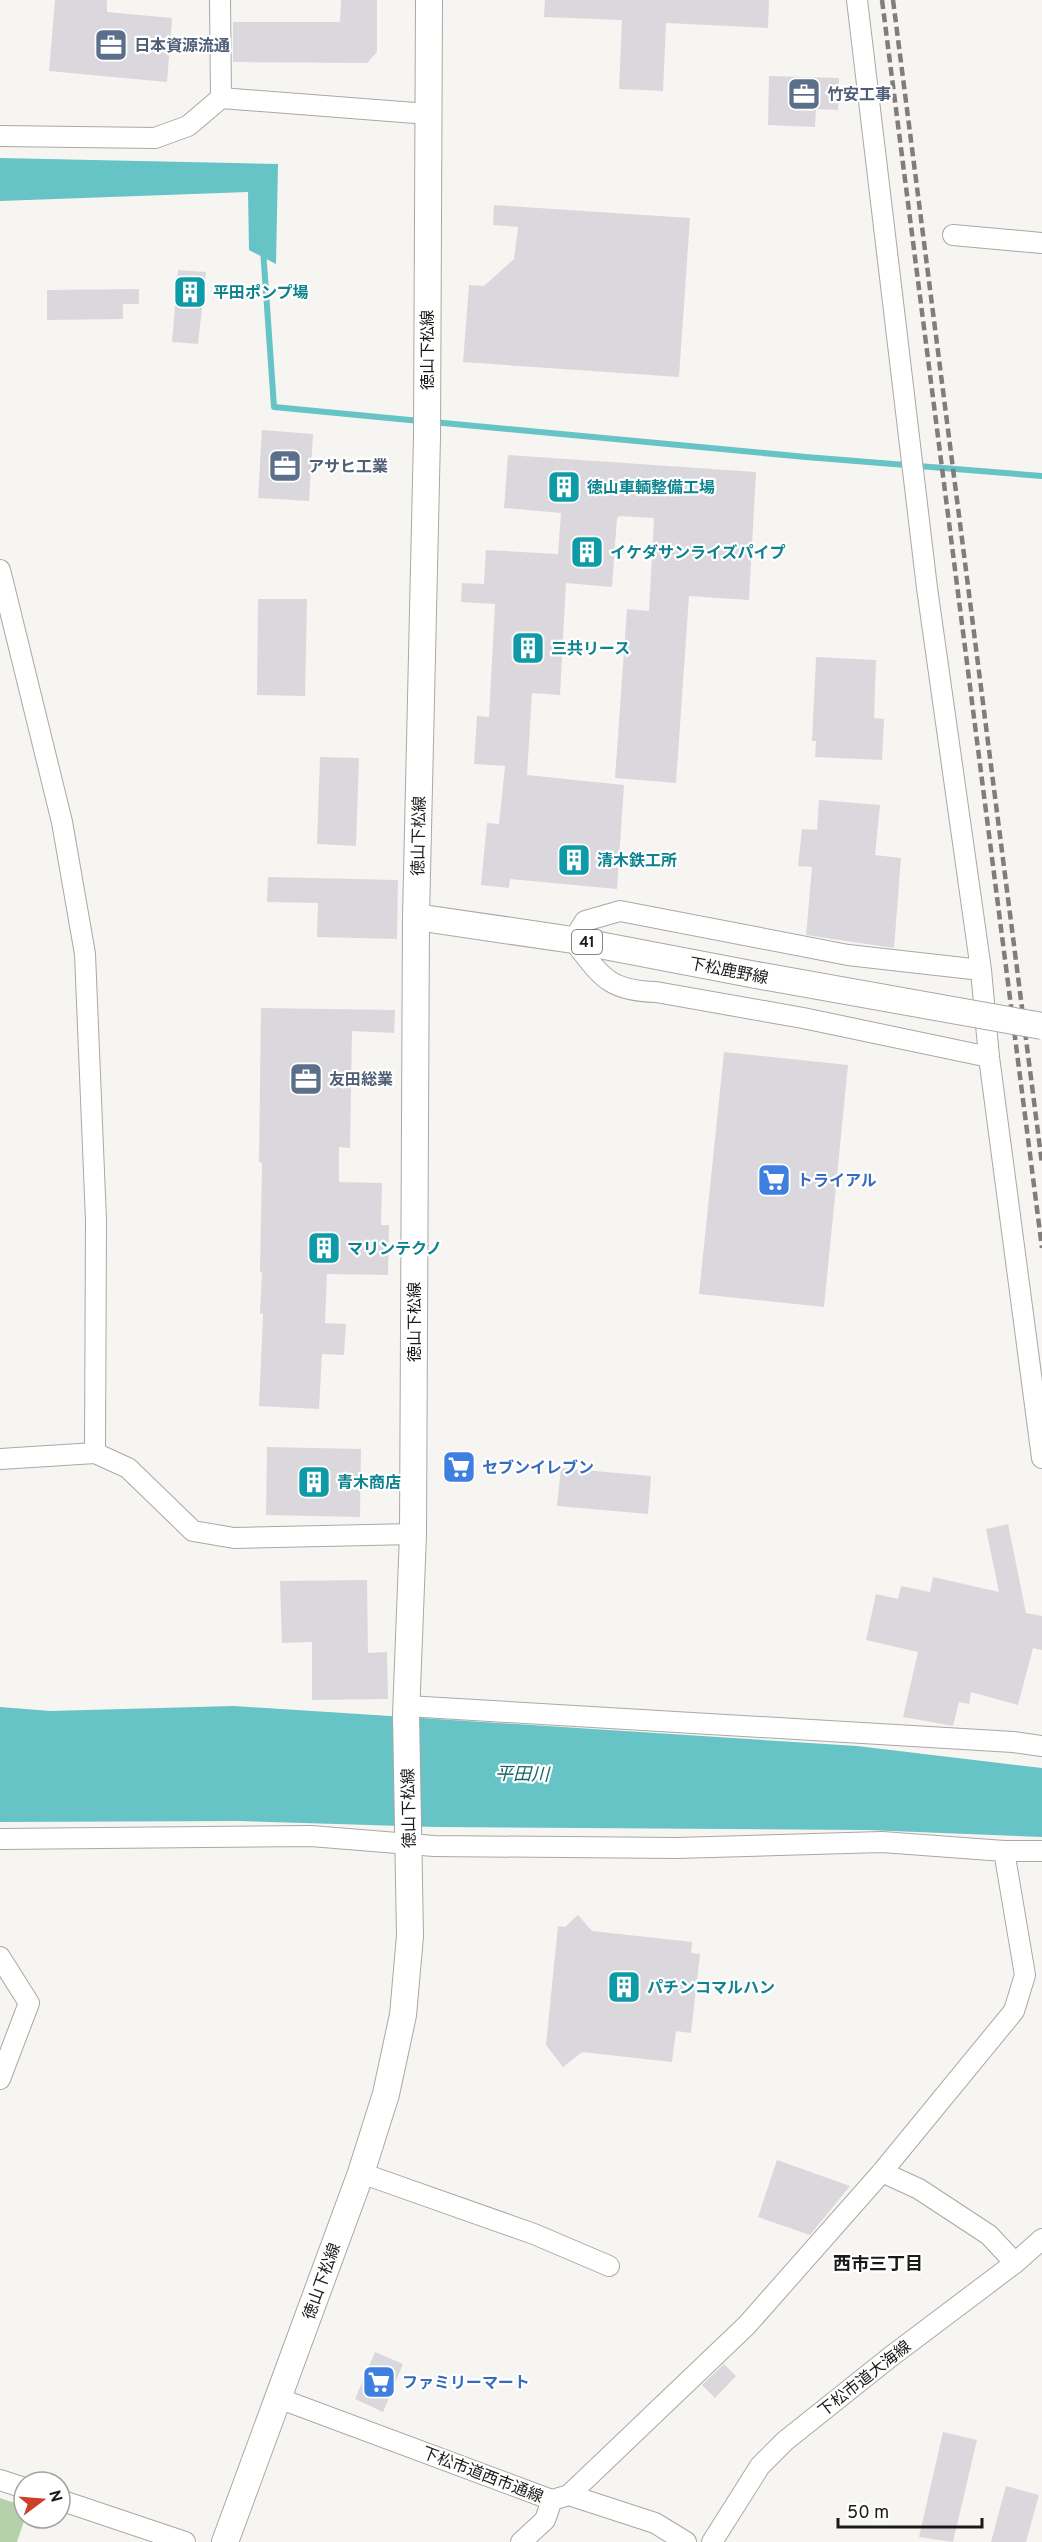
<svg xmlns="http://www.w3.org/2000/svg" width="1042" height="2542" viewBox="0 0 1042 2542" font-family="Overpass,'Noto Sans JP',sans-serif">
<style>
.green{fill:#b4d1ac}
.water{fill:#66c3c6}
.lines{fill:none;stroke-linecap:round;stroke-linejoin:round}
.stream{stroke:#66c3c6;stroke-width:6}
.building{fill:#dad8dc}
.minor-casing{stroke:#a9a8a4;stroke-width:22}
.major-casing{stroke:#a9a8a4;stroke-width:28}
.minor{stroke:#fff;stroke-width:20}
.major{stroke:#fff;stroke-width:26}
.rail{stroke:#7f7e7c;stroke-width:4.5;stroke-dasharray:9 4.5;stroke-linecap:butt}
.major-bridge-casing{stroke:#a9a8a4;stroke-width:28;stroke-linecap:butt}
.major-bridge{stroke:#fff;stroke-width:26}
.labels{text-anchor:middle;stroke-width:4.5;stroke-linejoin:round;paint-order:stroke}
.shield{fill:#fff;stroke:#5f5f5e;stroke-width:1.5}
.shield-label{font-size:15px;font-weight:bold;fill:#1b1a19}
.service-label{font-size:16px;font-weight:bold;fill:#4e5e75;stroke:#fff;text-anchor:start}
.culture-label{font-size:16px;font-weight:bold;fill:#0d838f;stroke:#fff;text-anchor:start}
.street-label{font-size:16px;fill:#1b1a19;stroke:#fff}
.shop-label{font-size:16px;font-weight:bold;fill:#366cbe;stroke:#fff;text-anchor:start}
.water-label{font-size:18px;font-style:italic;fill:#166466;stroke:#fff}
.neighbourhood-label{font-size:18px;font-weight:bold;fill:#1b1a19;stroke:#fff}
</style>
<rect width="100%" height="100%" fill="#f6f5f1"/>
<path class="green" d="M0,2498L24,2506L25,2518L17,2542H0Z"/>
<path class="water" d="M0,158L278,164L276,264L249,250L248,192L0,201Z
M234,1706L857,1746L1042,1768V1837L867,1830L436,1827L238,1821L0,1822V1707L50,1711Z"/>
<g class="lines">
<path class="stream" d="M263,249L274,407L420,421
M433,422L806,457L1042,476"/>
</g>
<path class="building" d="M55,0H107V12L172,18L167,82L49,71Z
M341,0H377V52L367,63L233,62V22H340Z
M545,0H769L768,28L666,23L663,91L619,89L622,20L544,17Z
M769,76L839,78L838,110L816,109L815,127L768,125Z
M494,205L690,218L679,377L463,362L469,285L484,286L514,259L518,227L493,225Z
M178,270L206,272L198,344L172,342Z
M139,289V304H123V319L47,320V290Z
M262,430L313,434L309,501L258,498Z
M508,455L756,472L749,600L689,596L676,783L615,778L627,609L649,611L654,518L620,516L617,518L612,587L566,583L560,695L532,693L527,775L624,785L617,889L510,879L509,888L481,885L487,823L499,824L505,766L474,764L477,716L489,717L495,604L461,602L462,583L484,584L486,550L558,554L561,513L504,508Z
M258,599H307L305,696L257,695Z
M816,657L876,660L874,718L884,719L882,760L815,757L816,741H812Z
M320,757L359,758L356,846L317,844Z
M819,800L880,805L875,855L901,858L894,948L806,935L812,867L798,866L802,829L817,830Z
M268,877L398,880L397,939L317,937L318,903L267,902Z
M261,1008L395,1010L394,1033L352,1031L350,1148L339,1147V1182L382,1183L381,1225H389L388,1275L327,1274L325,1323L346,1324L344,1355L322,1354L319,1409L259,1406L263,1314L260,1313L262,1272H260L262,1163L259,1162Z
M724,1052L848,1065L824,1307L699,1294Z
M267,1447L361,1449L360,1517L266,1515Z
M561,1468L651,1476L648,1514L557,1506Z
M1008,1524L1026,1613L1042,1616V1650L1033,1648L1018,1705L971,1692L969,1704L959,1702L953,1726L903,1717L918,1652L866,1640L876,1594L898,1599L901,1586L930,1592L933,1577L999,1592L986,1529Z
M367,1580L368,1653L387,1652L388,1699L312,1700V1642L282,1643L280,1581Z
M578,1915L592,1931L692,1942L691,1953L700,1954L691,2033L676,2031L672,2062L582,2052L563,2067L546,2045L558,1926L565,1927Z
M777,2160L850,2186L810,2235L758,2217Z
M375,2352L403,2364L383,2412L355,2399Z
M724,2364L736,2376L715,2398L702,2385Z
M943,2432L977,2440L953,2542L919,2537Z
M1006,2486L1039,2495L1026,2542H991Z"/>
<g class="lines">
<g class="minor-casing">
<path id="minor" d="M220,0L221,98
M857,0L927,588L981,970L989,1057L1042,1458
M0,136L155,138L188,126L221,98L428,114
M953,235L1042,243
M0,570L62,822L85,954L96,1220L95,1453
M981,970L848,955L620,911L585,921L573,940C601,976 608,991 656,992L803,1018L989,1057
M0,1459L95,1453L128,1468L193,1531L234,1538L413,1534
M407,1706L1013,1742L1042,1746
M0,1839L311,1836L434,1846L676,1848L882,1842L1004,1851H1042
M0,1957L29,2003L0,2079
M882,2172L919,2189L989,2235L1015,2263
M361,2173L534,2234L609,2266
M278,2398L552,2500L569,2495L655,2523L686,2542
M0,2480L24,2488
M569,2495L747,2325L882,2172L1014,2011L1025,1975L1004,1851
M60,2500L185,2542
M521,2542L545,2520L552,2500
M712,2542L760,2466L785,2441L889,2358L1015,2263L1042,2239"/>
</g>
<g class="major-casing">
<path id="major" d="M416,917L573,940L756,975
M225,2542L361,2173L386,2094L403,2015L410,1936L406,1715L413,1534L416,917L427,437L429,0"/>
</g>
<use href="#minor" class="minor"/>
<use href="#major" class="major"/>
<path class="rail" d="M882,0L1042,1248
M893,0L1042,1164"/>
<g class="major-bridge-casing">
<path id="major-bridge" d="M756,975L1042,1026"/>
</g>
<use href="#major-bridge" class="major-bridge"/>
</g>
<defs>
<g id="office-square" transform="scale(1.725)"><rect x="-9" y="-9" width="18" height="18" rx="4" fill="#5c6f8a" stroke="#fff"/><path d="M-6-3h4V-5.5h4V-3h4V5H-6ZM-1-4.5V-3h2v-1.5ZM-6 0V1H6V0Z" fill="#fff"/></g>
<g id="building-square" transform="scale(1.725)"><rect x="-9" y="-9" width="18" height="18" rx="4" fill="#0f9aa8" stroke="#fff"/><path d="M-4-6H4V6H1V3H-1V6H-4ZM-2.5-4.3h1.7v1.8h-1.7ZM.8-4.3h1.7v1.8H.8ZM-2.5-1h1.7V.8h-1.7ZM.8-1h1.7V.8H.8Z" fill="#fff"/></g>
<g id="supermarket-square" transform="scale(1.725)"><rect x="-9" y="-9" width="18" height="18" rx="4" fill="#3f7fe0" stroke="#fff"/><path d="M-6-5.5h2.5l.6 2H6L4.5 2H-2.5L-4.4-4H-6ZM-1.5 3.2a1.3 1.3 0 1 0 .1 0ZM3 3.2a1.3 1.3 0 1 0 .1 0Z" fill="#fff"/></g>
</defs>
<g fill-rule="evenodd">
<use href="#office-square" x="111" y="45"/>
<use href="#office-square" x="804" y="94"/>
<use href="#building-square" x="190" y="292"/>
<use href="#office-square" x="285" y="466"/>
<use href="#building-square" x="564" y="487"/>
<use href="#building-square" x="587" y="552"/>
<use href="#building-square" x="528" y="648"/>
<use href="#building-square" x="574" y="860"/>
<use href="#office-square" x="306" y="1079"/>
<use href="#supermarket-square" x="774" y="1180"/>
<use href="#building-square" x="324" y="1248"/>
<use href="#supermarket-square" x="459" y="1467"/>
<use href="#building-square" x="314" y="1482"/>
<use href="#building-square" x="624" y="1987"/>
<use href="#supermarket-square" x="379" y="2382"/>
</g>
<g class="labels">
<rect class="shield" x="572" y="930" width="30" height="24" rx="4.5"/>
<g class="shield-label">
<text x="587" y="947">41</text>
</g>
<g class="service-label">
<text x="134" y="51">日本資源流通</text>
<text x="827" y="100">竹安工事</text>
<text x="308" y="472">アサヒ工業</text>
<text x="329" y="1085">友田総業</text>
</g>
<g class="culture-label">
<text x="213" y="298">平田ポンプ場</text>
<text x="587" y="493">徳山車輌整備工場</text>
<text x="610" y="558">イケダサンライズパイプ</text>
<text x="551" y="654">三共リース</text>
<text x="597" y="866">清木鉄工所</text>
<text x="347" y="1254">マリンテクノ</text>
<text x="337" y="1488">青木商店</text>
<text x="647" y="1993">パチンコマルハン</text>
</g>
<g class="street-label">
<text transform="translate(427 350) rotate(-90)" y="6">徳山下松線</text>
<text transform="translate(418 836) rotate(-89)" y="6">徳山下松線</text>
<text transform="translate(729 970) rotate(11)" y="6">下松鹿野線</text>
<text transform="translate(414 1322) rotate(-90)" y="6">徳山下松線</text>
<text transform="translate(408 1808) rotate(-91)" y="6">徳山下松線</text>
<text transform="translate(321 2281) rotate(-70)" y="6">徳山下松線</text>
<text transform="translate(864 2378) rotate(-38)" y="6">下松市道大海線</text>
<text transform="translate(483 2474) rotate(21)" y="6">下松市道西市通線</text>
</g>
<g class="shop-label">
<text x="797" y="1186">トライアル</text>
<text x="482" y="1473">セブンイレブン</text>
<text x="402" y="2388">ファミリーマート</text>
</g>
<g class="water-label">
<text transform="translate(522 1774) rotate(1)" y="6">平田川</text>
</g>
<g class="neighbourhood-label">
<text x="878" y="2270">西市三丁目</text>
</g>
</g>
<g transform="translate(42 2500) rotate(74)"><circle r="28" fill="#ffffff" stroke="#a4a3a3" stroke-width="1.5"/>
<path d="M0-4.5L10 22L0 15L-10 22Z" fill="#cc4027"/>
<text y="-9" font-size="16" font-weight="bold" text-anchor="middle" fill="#1b1a19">N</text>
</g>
<path d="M838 2518v9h144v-9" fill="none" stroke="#1b1a19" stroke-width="3"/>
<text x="847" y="2518" font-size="18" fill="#1b1a19" stroke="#ffffff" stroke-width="4.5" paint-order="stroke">50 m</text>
</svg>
